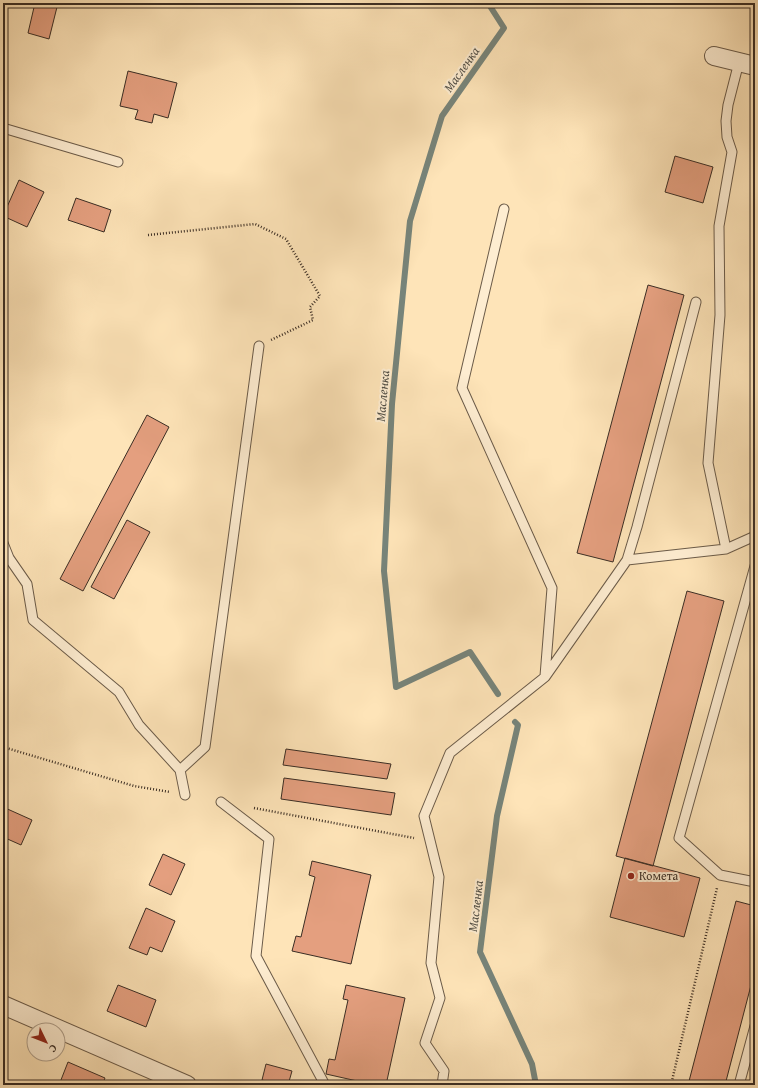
<svg xmlns="http://www.w3.org/2000/svg" width="758" height="1088" viewBox="0 0 758 1088" font-family="'Gentium Book Plus',serif">
<style>
.lines{fill:none;stroke-linecap:round;stroke-linejoin:round}
.stream{stroke:#77847a;stroke-width:6}
.building{fill:#e49f7f;stroke:#3a2d24}
.lane-casing{stroke:#6b5b49;stroke-width:11}
.street-casing{stroke:#6b5b49;stroke-width:20}
.path{stroke:#3a2d24;stroke-width:2.5;stroke-dasharray:1 2;stroke-linecap:butt}
.lane{stroke:#feedd1;stroke-width:9}
.street{stroke:#feedd1;stroke-width:18}
.poi-dot{fill:#8f2418;stroke:#feedd1;stroke-width:1.5}
.labels{text-anchor:middle;stroke-width:4;stroke-linejoin:round;paint-order:stroke}
.poi-label{font-size:12px;fill:#3a2d24;stroke:#feedd1;text-anchor:start}
.water-label{font-size:13px;font-style:italic;fill:#545148;stroke:#feedd1}
</style>
<rect width="100%" height="100%" fill="#fee4b8"/>
<filter id="stains"><feTurbulence type="fractalNoise" baseFrequency=".005" numOctaves="4"/><feColorMatrix values="0 0 0 0 .2 0 0 0 0 .09 0 0 0 0 .02 0 0 0 .5 -.17"/></filter>
<radialGradient id="worn" r=".72"><stop offset=".6" stop-color="#630" stop-opacity="0"/><stop offset="1" stop-color="#630" stop-opacity=".3"/></radialGradient>
<g class="lines">
<path class="stream" d="M488,3L504,28L442,116L410,221L392,404L384,571L396,687L470,652L498,694
M515,722L518,725L497,816L480,952L532,1064L536,1085"/>
</g>
<path class="building" d="M35,3H58L49,39L28,33Z
M128,71L177,83L168,118L154,114L152,123L135,119L138,110L120,106Z
M675,156L713,167L703,203L665,192Z
M19,180L44,192L27,227L3,216Z
M76,198L111,210L104,232L68,220Z
M648,285L684,295L613,562L577,553Z
M147,415L169,427L83,591L60,579Z
M127,520L150,532L114,599L91,587Z
M687,591L724,601L653,866L616,856Z
M286,749L391,764L387,779L283,765Z
M284,778L395,793L391,815L281,799Z
M3,807L32,820L21,845L3,837Z
M163,854L185,864L171,895L149,885Z
M625,858L700,878L684,937L610,917Z
M312,861L371,875L351,964L292,951L296,936L301,937L315,877L309,875Z
M736,901L755,906V970L725,1085H688Z
M146,908L175,921L162,952L150,947L147,955L129,948Z
M118,985L156,1000L146,1027L107,1011Z
M346,985L405,998L386,1085H375L326,1074L329,1059L335,1060L348,1000L343,999Z
M68,1062L105,1078L102,1085H59Z
M266,1064L292,1071L288,1085H282L262,1080Z"/>
<g class="lines">
<g class="lane-casing">
<path id="lane" d="M3,128L118,162
M504,209L462,388L552,588L545,676
M3,543L9,558L27,584L33,620L119,692L139,725L180,770L185,795
M726,549L708,463L720,315L719,226L732,152L727,137L726,121L728,105L739,62
M627,560L726,549L755,536
M755,566L679,838L720,875L755,882
M180,770L205,747L259,346
M221,802L269,839L256,956L325,1085
M442,1085L444,1071L425,1043L440,998L431,963L439,877L424,816L450,753L545,677L627,560L637,527L696,302
M739,1085L755,1026"/>
</g>
<g class="street-casing">
<path id="street" d="M714,56L755,66
M3,1005L187,1085"/>
</g>
<path class="path" d="M148,235L255,224L286,239L320,296L310,307L313,320L271,340
M3,747L134,786L170,792
M254,808L414,838
M671,1085L717,888"/>
<use href="#lane" class="lane"/>
<use href="#street" class="street"/>
</g>
<circle class="poi-dot" cx="631" cy="876" r="4"/>
<g class="labels">
<g class="poi-label">
<text x="639" y="880">Комета</text>
</g>
<g class="water-label">
<text transform="translate(461 69) rotate(-55)" y="5">Масленка</text>
<text transform="translate(382 396) rotate(-85)" y="5">Масленка</text>
<text transform="translate(475 906) rotate(-83)" y="5">Масленка</text>
</g>
</g>
<rect width="758" height="1088" fill="none" stroke="#fee4b8" stroke-width="16"/>
<rect x="4" y="4" width="750" height="1080" fill="none" stroke="#3a2d24" stroke-width="2"/>
<rect x="8" y="8" width="742" height="1072" fill="none" stroke="#3a2d24"/>
<g transform="translate(46 1042) rotate(133)"><circle r="19" fill="#feedd1" stroke="#b0a08c"/>
<path d="M0-3L7 15L0 10L-7 15Z" fill="#8f2418"/>
<text y="-6" font-size="11" font-weight="bold" text-anchor="middle" fill="#3a2d24">С</text>
</g>
<rect width="100%" height="100%" filter="url(#stains)"/>
<rect width="100%" height="100%" fill="url(#worn)"/>
</svg>
